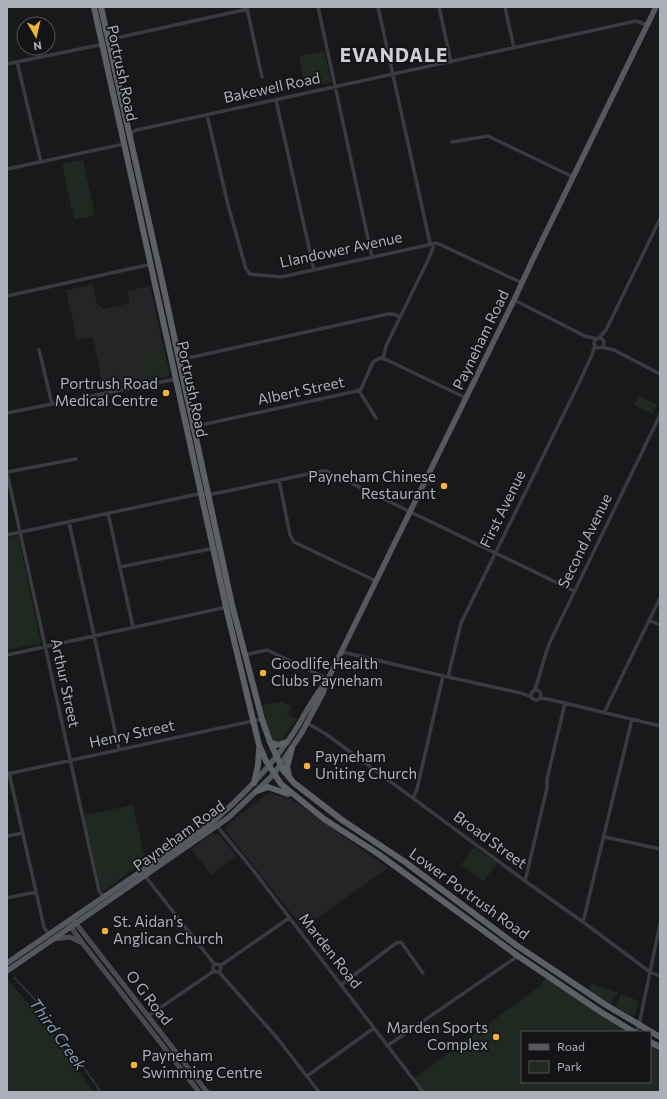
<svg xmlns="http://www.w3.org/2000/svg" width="667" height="1099" viewBox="0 0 667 1099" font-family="Commissioner,sans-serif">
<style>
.built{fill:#252528}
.green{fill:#202921}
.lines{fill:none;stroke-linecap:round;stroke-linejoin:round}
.stream{stroke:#2e383f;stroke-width:1.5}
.minor{stroke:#3a3b40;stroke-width:3.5}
.secondary{stroke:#484a50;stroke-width:5}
.primary{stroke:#56585f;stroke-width:5.5}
.trunk{stroke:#5e6068;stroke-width:6}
.poi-dot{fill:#f2b339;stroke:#141416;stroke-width:1.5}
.labels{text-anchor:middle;stroke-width:3.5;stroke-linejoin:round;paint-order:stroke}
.street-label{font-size:15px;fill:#abb0ba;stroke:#141416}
.poi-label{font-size:15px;fill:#abb0ba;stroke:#141416;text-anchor:start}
.water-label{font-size:16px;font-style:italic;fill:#829db5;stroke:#141416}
.district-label{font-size:19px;font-weight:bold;letter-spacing:1px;fill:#cccfd6;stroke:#141416}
</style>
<rect width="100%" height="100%" fill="#19191b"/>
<path class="built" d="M93,284L97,304L104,309L130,303L127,291L150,286L170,376L104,390L93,337L77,340L66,290Z
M269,793L291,799L388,868L303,928L225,830L229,823Z
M212,834H219L236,856L211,875L191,849Z"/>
<path class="green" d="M324,51L331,82L305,88L299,56Z
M83,160L95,215L74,220L62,164Z
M164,349L169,375L145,380L139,351L144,350L145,353Z
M639,396L657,405L653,414L634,405Z
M15,536H18L41,643L7,650V539Z
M281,702L291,706L287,715L297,719L281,741L276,742L272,740L262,705Z
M133,805L145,860L104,891L101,889L84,815Z
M474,847L497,863L484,881L461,865Z
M547,976L634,1032H522V1082H650V1042L660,1047V1092H423L413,1079L540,986Z
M8,980L54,1034L94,1092H7V981Z
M592,984L618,993L611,1004L588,989Z
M621,994L639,1001L636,1013L635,1015H630L616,1006Z"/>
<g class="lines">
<path class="stream" d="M14,977L40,1005L101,1092"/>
<path class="minor" d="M318,7L372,257
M378,7L430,243
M439,7L451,62
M505,7L514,48
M247,8L262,77
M107,40L248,9
M17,62L41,162
M7,64L104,44
M276,100L314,270
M207,115L228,205L246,269L250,274L280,277L286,276L437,243L522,283
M130,135L136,130L155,126L636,21L648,25
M452,142L488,136L573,177
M7,169L124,144
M7,296L152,264
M514,300L585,336L597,339
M599,338L606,330L660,219
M594 343a5 5 0 1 1 10 0a5 5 0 1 1-10 0Z
M602,347L614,350L660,374
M39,350L52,404
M383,359L386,346L428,260L435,243
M179,360L388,314H394L400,317
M359,391L376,418
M7,413L176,379
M187,428L357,391L361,389L373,362L380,358L387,360L466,398
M7,472L76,459
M7,473L99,891L104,897
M279,480L290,535L294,542L376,581
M108,513L133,627
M69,522L119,749
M7,535L198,494H213L322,471H326L574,591
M120,567L215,548
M649,620L660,625
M342,652L448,677L521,693L531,697
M7,655L227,607
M244,655L267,650L328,679
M448,677L461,623L579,383L592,355L595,345
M531 695a5 5 0 1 1 10 0a5 5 0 1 1-10 0Z
M534,691C541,675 543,658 550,642L660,415
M540,698L548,699L660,726
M604,713L660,598
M307,723L326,734L525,881L583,922L650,972L660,976
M9,773L44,927L49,935
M7,774L262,719
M413,798L417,789L443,676
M217,826L253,870L423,1092
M7,836L23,833
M605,837L660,849
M145,876L215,965
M525,881L547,788V779L565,703
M7,898L36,892
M583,922L632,719
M213 968a4 4 0 1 1 8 0a4 4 0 1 1-8 0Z
M220,966L289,918
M219,972L278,1039L319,1092
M341,985L396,943L401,942L423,973
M148,1016L214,971
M636,1032L639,1025L660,924
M387,1046L518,956
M307,1076L374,1028"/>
<path class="secondary" d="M74,921L207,1092
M67,922L84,945L199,1092
M54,939L70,937L80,942"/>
<path class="primary" d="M7,963L209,825C240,799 267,771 290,738C302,721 310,702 323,686
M7,971L228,818L274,774L301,734L323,693L326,683L514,300L533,259L656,7"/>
<path class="trunk" d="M94,7L226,607L259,745L266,761L281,784L324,819L377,853L518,956L601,1012L634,1032
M101,7L163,285L232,605L262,719L270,742L283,770L294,783L342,820L405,862L516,945L606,1005L660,1037
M270,742L277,745L287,742
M289,776L287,767L292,748
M254,783L258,765L259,749
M257,791L268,787L288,794
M650,1042L660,1047"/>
</g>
<g class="poi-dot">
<circle cx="166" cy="393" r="4"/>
<circle cx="444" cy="486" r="4"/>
<circle cx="263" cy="673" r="4"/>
<circle cx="307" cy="766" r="4"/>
<circle cx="105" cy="931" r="4"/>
<circle cx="496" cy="1037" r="4"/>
<circle cx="134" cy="1065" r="4"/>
</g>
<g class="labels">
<g class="street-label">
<text transform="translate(122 73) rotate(78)" y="5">Portrush Road</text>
<text transform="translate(272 88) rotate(-12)" y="5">Bakewell Road</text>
<text transform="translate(341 250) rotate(-12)" y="5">Llandower Avenue</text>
<text transform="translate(481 340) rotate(-64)" y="5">Payneham Road</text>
<text transform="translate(192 389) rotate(78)" y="5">Portrush Road</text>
<text transform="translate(301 391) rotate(-12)" y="5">Albert Street</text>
<text transform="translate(503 509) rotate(-64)" y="5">First Avenue</text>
<text transform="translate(585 541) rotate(-64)" y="5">Second Avenue</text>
<text transform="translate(65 683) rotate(78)" y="5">Arthur Street</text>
<text transform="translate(132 734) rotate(-12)" y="5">Henry Street</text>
<text transform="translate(179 836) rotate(-36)" y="5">Payneham Road</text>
<text transform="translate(490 840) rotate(36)" y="5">Broad Street</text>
<text transform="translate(469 894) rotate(36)" y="5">Lower Portrush Road</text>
<text transform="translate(330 951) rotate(52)" y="5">Marden Road</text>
<text transform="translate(149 998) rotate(52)" y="5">O G Road</text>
</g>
<g class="poi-label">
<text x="158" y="389" text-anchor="end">Portrush Road<tspan x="158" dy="17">Medical Centre</tspan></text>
<text x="436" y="482" text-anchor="end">Payneham Chinese<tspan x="436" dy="17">Restaurant</tspan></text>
<text x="271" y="669">Goodlife Health<tspan x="271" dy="17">Clubs Payneham</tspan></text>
<text x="315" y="762">Payneham<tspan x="315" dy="17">Uniting Church</tspan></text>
<text x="113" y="927">St. Aidan's<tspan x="113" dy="17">Anglican Church</tspan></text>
<text x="488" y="1033" text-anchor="end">Marden Sports<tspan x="488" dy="17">Complex</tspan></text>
<text x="142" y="1061">Payneham<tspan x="142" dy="17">Swimming Centre</tspan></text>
</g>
<g class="water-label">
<text transform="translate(58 1034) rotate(54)" y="6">Third Creek</text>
</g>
<g class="district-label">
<text x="394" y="62">EVANDALE</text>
</g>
</g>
<rect width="667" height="1099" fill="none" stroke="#abb0ba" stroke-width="16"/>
<rect x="521" y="1031" width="130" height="52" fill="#141416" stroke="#505258"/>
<rect x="529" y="1044" width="20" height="6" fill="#56585f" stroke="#505258"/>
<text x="557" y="1051" font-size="12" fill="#abb0ba">Road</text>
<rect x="529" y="1061" width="20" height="12" fill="#202921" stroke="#505258"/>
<text x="557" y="1071" font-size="12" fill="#abb0ba">Park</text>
<g transform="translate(36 36) rotate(171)"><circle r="19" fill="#141416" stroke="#505258"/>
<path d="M0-3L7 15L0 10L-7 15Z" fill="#f2b339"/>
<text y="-6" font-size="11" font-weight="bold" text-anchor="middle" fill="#abb0ba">N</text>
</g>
</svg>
